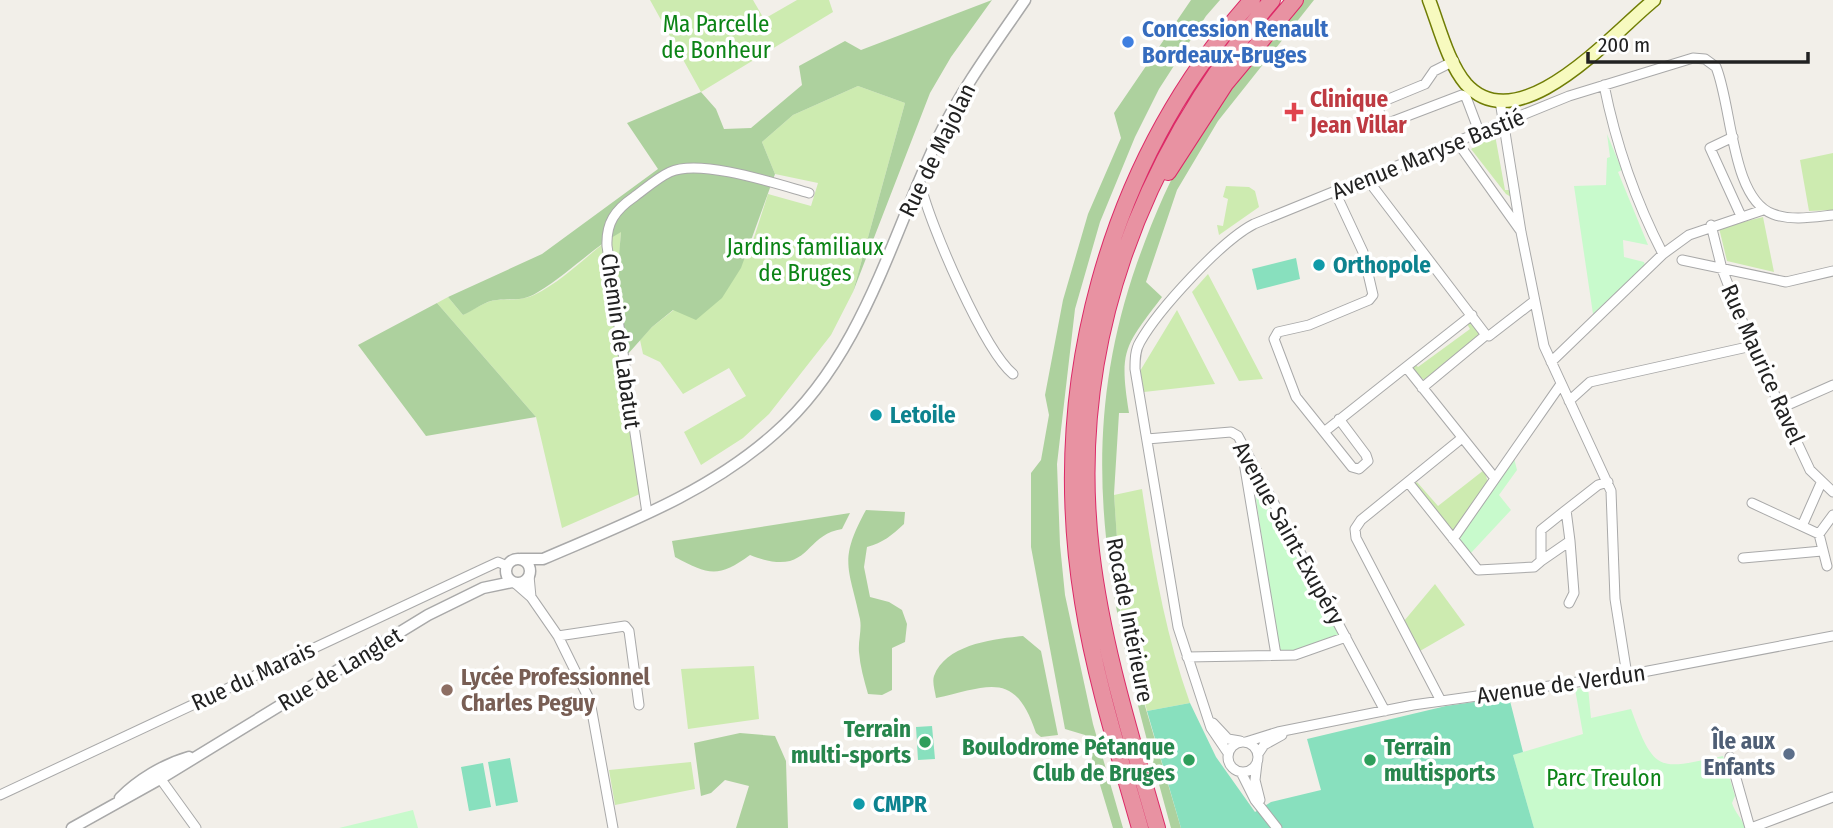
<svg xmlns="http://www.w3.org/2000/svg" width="1833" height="828" viewBox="0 0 1833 828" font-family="'Fira Sans Condensed',sans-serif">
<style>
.grass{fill:#cdebb0}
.forest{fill:#add19e}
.park{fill:#c8facc}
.pitch{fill:#88e0be}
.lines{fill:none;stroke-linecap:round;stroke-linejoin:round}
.minor-casing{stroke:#a9a9a9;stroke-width:11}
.tertiary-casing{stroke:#a9a9a9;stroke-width:13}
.secondary-casing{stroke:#707d05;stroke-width:15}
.motorway-casing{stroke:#dc2a67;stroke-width:18}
.minor{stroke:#fff;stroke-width:9}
.tertiary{stroke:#fff;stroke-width:10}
.secondary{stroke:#f7fabf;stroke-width:12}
.motorway{stroke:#e892a2;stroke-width:16}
.shop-dot{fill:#3f7fe0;stroke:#fff;stroke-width:2.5}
.health-dot{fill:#e0444e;stroke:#fff;stroke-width:2.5}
.culture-dot{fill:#0f9aa8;stroke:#fff;stroke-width:2.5}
.education-dot{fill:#8d6e63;stroke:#fff;stroke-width:2.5}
.leisure-dot{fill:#2e9e5b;stroke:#fff;stroke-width:2.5}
.service-dot{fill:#5c6f8a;stroke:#fff;stroke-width:2.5}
.labels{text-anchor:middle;stroke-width:7;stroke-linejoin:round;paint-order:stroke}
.park-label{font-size:23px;fill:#0c8416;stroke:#fff}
.shop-label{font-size:23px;font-weight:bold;fill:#366cbe;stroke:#fff;text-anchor:start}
.health-label{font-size:23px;font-weight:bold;fill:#be3a42;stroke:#fff;text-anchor:start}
.street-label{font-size:23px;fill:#222;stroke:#fff}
.culture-label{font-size:23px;font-weight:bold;fill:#0d838f;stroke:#fff;text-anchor:start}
.education-label{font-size:23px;font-weight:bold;fill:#785e54;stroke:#fff;text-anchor:start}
.leisure-label{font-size:23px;font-weight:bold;fill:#27864d;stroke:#fff;text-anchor:end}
.service-label{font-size:23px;font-weight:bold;fill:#4e5e75;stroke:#fff;text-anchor:end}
</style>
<rect width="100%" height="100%" fill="#f2efe9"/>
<path class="grass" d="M650,0H753L764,19L797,0H829L833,12L701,92Z
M858,86L905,103L853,292L831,335L769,414L743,438L701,465L684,432L746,396L729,368L683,394L660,362L643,354L640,340L652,327L750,250L768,194L811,206L818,183L775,174L762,142L793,115Z
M1495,135L1505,190H1510L1511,197L1506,194L1471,149Z
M1833,153V210L1809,211L1800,160Z
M1226,186L1249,187L1255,191L1259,207L1219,235L1217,225L1223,226L1228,199L1223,197Z
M1763,217L1774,272L1727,261L1719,228Z
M621,231C613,311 636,410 649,490L562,528L536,417L437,303L448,297L463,315C473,310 487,300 497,300C512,299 520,301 534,295C567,279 591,250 621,231Z
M1208,274L1263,379L1239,381L1192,292Z
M1177,310L1215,384L1144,392L1140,371Z
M1471,322L1478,329V337L1425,380L1416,375L1412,367L1415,364L1418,367L1470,329L1467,324Z
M1484,470L1488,482L1453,531L1413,485L1417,482L1438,506Z
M1142,489C1153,562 1165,633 1190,703L1147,711L1115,589L1118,554L1114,495Z
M1435,584L1465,625L1420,651L1404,621Z
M754,666L759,719L688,729L681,669Z
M691,762L695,789L615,805L609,770Z"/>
<path class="forest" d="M992,0L951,57L930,93L853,292L905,103L858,86L793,115L762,142L775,174L741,268L722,298L696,320L673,310L652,327L627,355L618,267L621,232C591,249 568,274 538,292C523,302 514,298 497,300C486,300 473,311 463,315L448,297L542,254L658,169L627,123L701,92L716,109L724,129L751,128L802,85L799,66L845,41L861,50Z
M1191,0H1220L1206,16L1159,89L1135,137L1100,222L1075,309L1057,464L1060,545L1065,595L1093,724L1123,828H1113L1085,735L1065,729L1031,547V473L1041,460L1049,415L1045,395L1063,300L1088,214L1121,138L1114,113Z
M1303,0H1314L1218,121L1177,190L1146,282L1162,297C1124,347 1119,350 1129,413H1119L1114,494L1118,554L1115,589L1135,672L1181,828H1171C1117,630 1066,466 1137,263C1153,219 1170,176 1195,138C1226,88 1265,45 1303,0Z
M437,303L536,417L426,436L358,345Z
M866,510L905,512L904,524C892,535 883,543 867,547L864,567L870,597L889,602L902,610L907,624L905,642L892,648V690L882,695L868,694C864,680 860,666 859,652C858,641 862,630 860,619C849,567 838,561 866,510Z
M850,513L842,529C802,535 811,579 750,555C719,578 708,575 675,557L672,541Z
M1023,636L1041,651L1058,735L1041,737L1036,733C1015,670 990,686 936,698C935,691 932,682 934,676C946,644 994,639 1023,636Z
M740,733L775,736L786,761L788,828H736L749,786L725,780L711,793L701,796L694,743Z"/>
<path class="park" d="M1607,134L1622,170L1618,172L1648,245L1623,240L1624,257L1644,262L1645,265L1593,314L1574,186L1606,185L1607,158L1610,157Z
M1514,458L1517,470L1499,495L1511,510L1470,554L1460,541L1461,534Z
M1252,473L1339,632L1338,636L1295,652L1279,650Z
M1588,687L1591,718L1631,709C1655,775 1659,769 1723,756L1735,796L1732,803C1735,813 1742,818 1745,828H1534L1513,755L1583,734L1575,689Z
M413,810L418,828H339Z"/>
<path class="pitch" d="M1296,258L1300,279L1257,290L1252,269Z
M1509,697L1523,752L1513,755L1534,828H1181L1147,711L1190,703L1216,757L1255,812L1271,802L1321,790L1307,739L1446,706Z
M932,726L935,759L918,760L916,727Z
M510,758L518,802L496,806L488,762Z
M483,763L491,807L469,811L461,767Z"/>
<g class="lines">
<g class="minor-casing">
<path id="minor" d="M1454,61L1434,71L1425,84L1379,103L1377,108L1386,124L1462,95L1466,97L1480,134
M1604,85C1616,145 1635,200 1663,254
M1500,101L1521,232L1544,346L1611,491L1615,599L1627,675
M1733,137L1710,148L1741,216
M1458,143L1520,230
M1367,179L1486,335L1489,336L1533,302
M917,184L921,186C930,225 984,350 1013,374
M1335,192L1363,252L1373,295L1369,300L1309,325L1278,332L1274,339L1296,397L1352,467L1359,469L1368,461L1366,455L1339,419
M1711,225L1722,269L1752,346L1810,470L1833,492
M1682,260L1786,282L1833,271
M1551,362L1663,254L1689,235L1763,210
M1406,367L1472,315
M1422,388L1486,335
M1569,401L1590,382L1752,346
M1781,408L1833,385
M1324,432L1406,367L1494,477
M1147,439L1231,432L1238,436L1385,711
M1242,450L1276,655
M1408,482L1478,570L1534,567L1541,561
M1752,503L1819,534L1833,515
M1566,510L1570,541L1541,561V530Z
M1566,510L1598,485L1608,482
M647,513L607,246C606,223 615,210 634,197C645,189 657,178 670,172C700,158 777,184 809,193
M1802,526L1821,483
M1819,534L1827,566
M1453,539L1561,384
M1743,558L1822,551
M515,583L531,597L529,576
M531,597L558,636L590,701L613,828
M1569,603L1574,593L1570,541
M558,636L625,626L629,631L639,705
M1187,657L1295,655L1346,637
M1441,701L1356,538L1355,529L1361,520L1462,438
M1213,723L1228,739L1240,741
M1228 757a15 15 0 1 1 30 0a15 15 0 1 1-30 0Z
M1246,742L1278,732L1413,705L1627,675L1833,636
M1228,753L1211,728L1178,627L1135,369C1135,360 1135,350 1140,342C1158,310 1221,241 1254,224L1569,96L1693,58L1705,59L1716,67C1732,105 1731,199 1773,214C1791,221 1814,217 1833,215
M1258,754L1264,745L1282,735
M1730,757L1750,828
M1257,763L1255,780L1260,800
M1241,772L1255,800L1277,828
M157,774L196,828
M0,795L485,568L498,562L507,566
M1751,828L1833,797"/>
</g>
<g class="tertiary-casing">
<path id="tertiary" d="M506 571a12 12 0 1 1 24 0a12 12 0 1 1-24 0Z
M521,559H543C624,524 708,493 775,433C863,356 891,236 940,134C963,87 995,44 1025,0
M120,798C138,780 164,764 189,757
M72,828L160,779L428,615L483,588L512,582"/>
</g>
<g class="secondary-casing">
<path id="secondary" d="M1429,0C1439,26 1448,63 1466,84C1519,143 1614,32 1654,0"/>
</g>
<g class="motorway-casing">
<path id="motorway" d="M1168,172L1225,84L1295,0
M1140,828C1119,754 1095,678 1083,602C1048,387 1106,164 1252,0
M1157,828C1131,737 1102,645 1091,551C1067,344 1141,156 1272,0"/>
</g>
<use href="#minor" class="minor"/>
<use href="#tertiary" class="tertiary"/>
<use href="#secondary" class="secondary"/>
<use href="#motorway" class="motorway"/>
</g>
<circle class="shop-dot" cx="1128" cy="42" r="7"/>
<path class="health-dot" d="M1290.5 101.5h7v7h7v7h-7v7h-7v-7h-7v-7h7z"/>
<g class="culture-dot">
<circle cx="1319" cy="265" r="7"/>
<circle cx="876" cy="415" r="7"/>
<circle cx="859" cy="804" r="7"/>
</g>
<circle class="education-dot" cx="447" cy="690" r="7"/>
<g class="leisure-dot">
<circle cx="925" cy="742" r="7"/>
<circle cx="1189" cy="760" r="7"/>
<circle cx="1370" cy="760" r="7"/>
</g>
<circle class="service-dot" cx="1789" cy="754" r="7"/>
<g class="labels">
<g class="park-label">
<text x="716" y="32">Ma Parcelle<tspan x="716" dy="26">de Bonheur</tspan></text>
<text x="805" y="255">Jardins familiaux<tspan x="805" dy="26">de Bruges</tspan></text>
<text x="1604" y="786">Parc Treulon</text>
</g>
<g class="shop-label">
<text x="1142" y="37">Concession Renault<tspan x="1142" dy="26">Bordeaux-Bruges</tspan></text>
</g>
<g class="health-label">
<text x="1310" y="107">Clinique<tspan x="1310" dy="26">Jean Villar</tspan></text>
</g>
<g class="street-label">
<text transform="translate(937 150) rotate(-64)" y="8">Rue de Majolan</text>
<text transform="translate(1428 154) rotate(-22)" y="8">Avenue Maryse Bastié</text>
<text transform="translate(621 341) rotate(82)" y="8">Chemin de Labatut</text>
<text transform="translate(1763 364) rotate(66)" y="8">Rue Maurice Ravel</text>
<text transform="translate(1289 533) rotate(61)" y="8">Avenue Saint-Exupéry</text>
<text transform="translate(1130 620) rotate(79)" y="8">Rocade Intérieure</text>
<text transform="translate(340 669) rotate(-31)" y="8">Rue de Langlet</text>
<text transform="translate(253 676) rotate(-25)" y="8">Rue du Marais</text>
<text transform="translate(1561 684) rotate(-8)" y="8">Avenue de Verdun</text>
</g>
<g class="culture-label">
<text x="1333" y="273">Orthopole</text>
<text x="890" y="423">Letoile</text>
<text x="873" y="812">CMPR</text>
</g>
<g class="education-label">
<text x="461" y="685">Lycée Professionnel<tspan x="461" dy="26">Charles Peguy</tspan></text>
</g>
<g class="leisure-label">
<text x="911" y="737">Terrain<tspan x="911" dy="26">multi-sports</tspan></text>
<text x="1175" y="755">Boulodrome Pétanque<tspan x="1175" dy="26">Club de Bruges</tspan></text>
<text x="1384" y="755" text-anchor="start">Terrain<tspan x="1384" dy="26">multisports</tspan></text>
</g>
<g class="service-label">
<text x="1775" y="749">Île aux<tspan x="1775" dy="26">Enfants</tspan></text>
</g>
</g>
<path d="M1588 52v10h220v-10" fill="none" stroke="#222222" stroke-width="3.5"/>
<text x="1598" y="52" font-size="21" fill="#222222" stroke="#ffffff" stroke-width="5" paint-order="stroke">200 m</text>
</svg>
